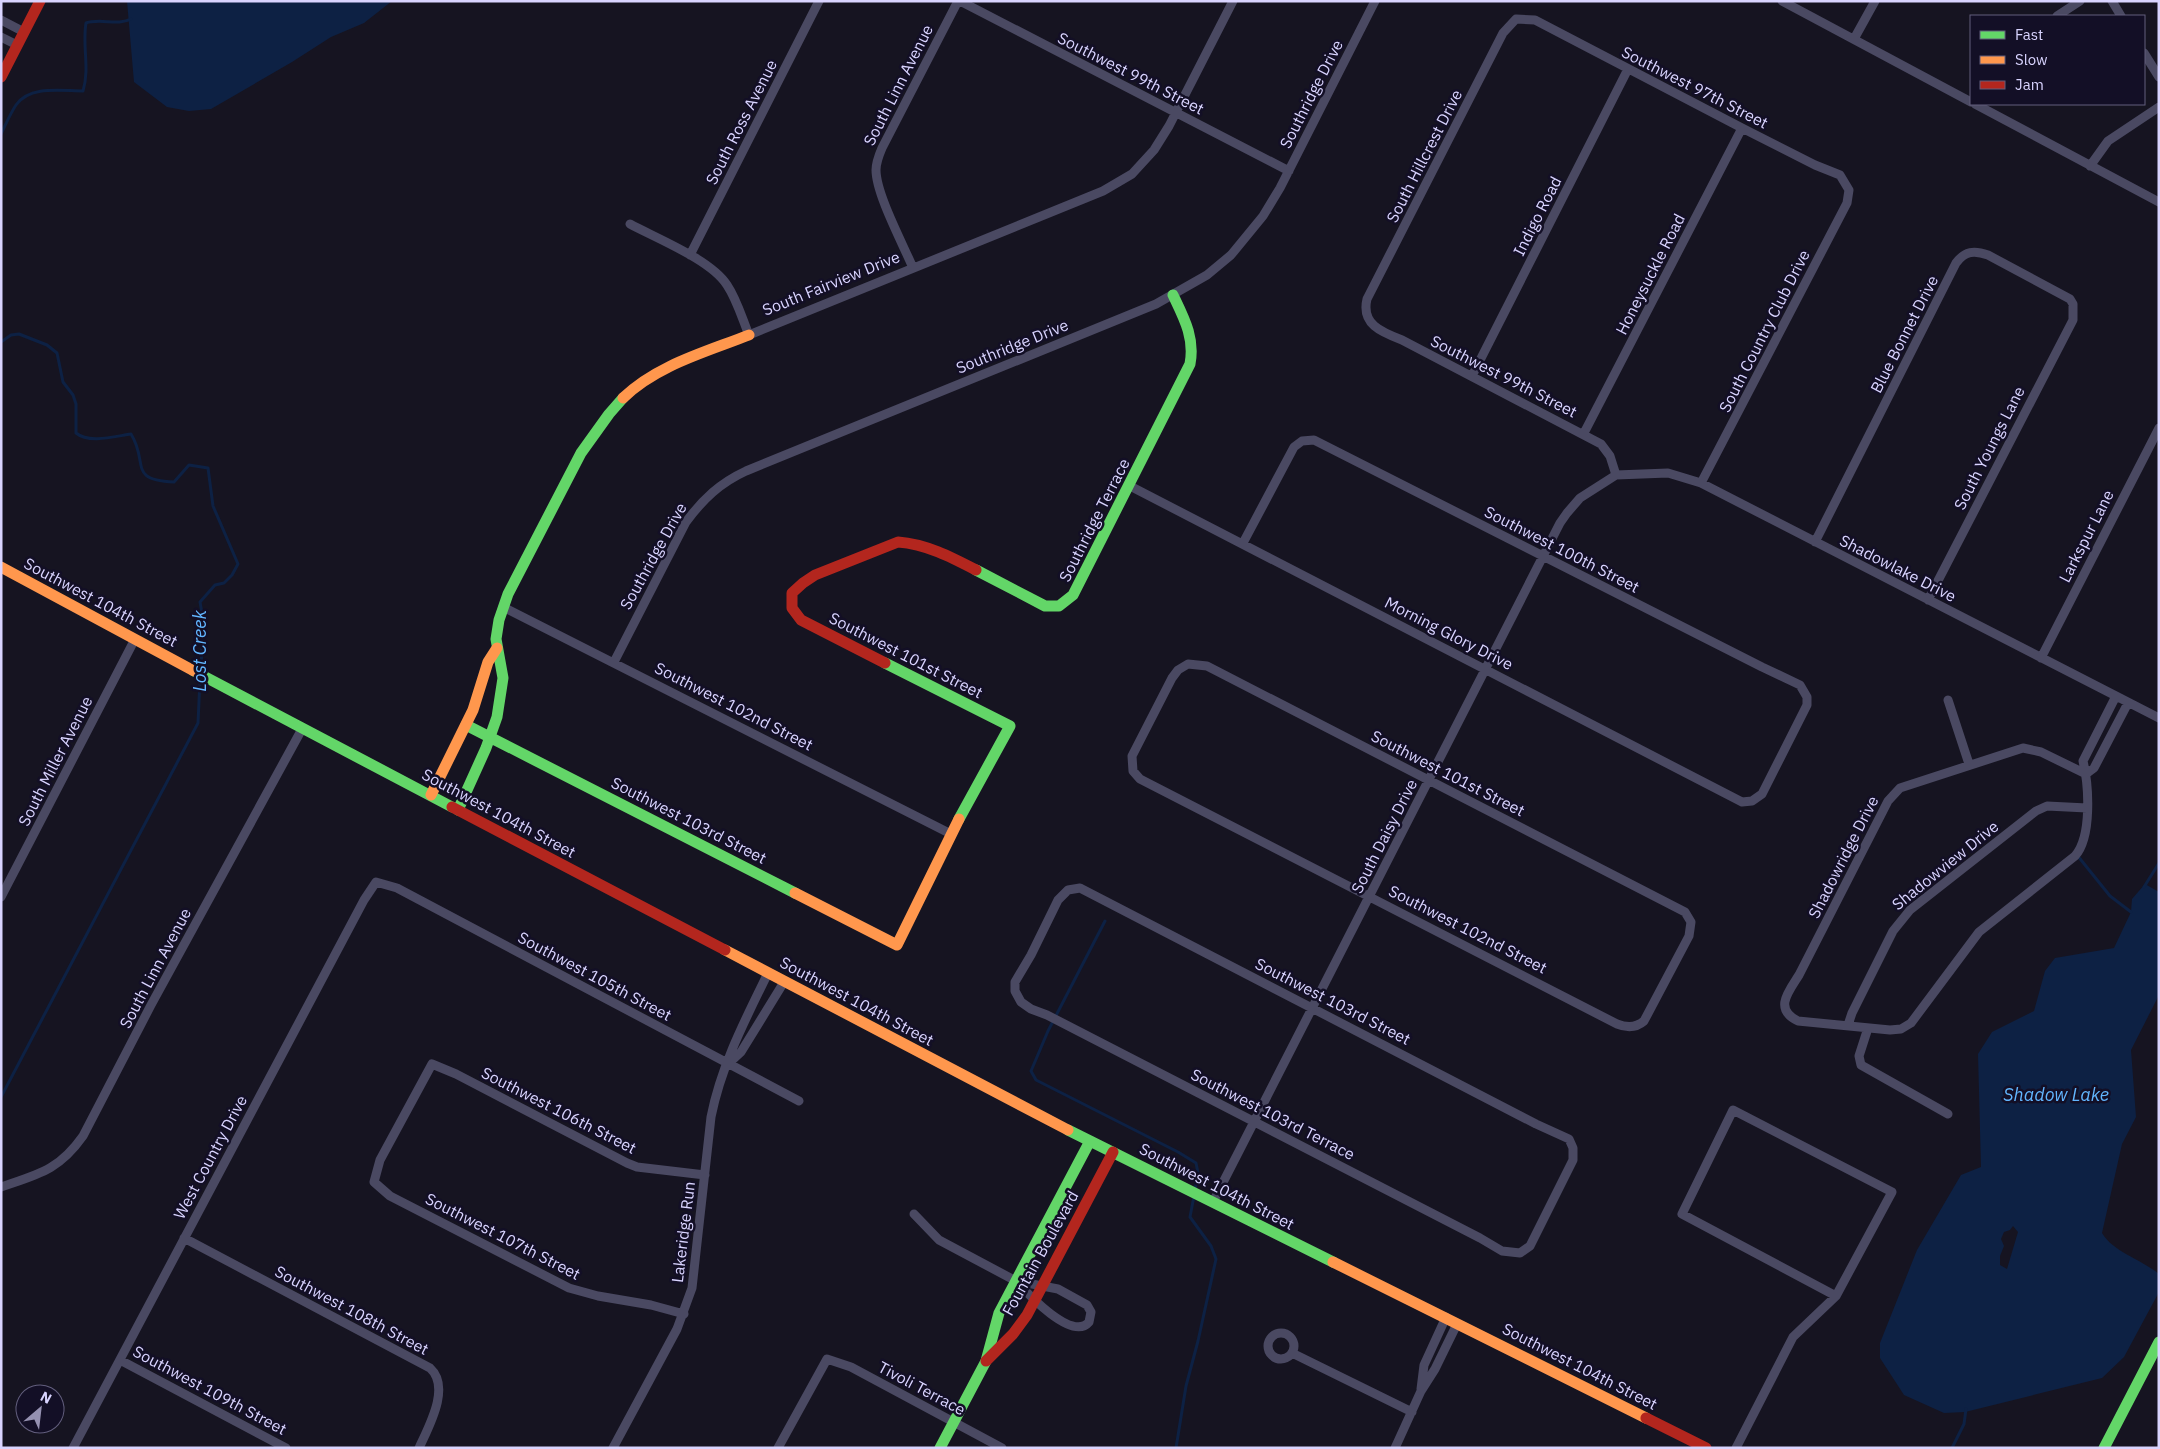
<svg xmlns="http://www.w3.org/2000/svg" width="2160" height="1449" viewBox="0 0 2160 1449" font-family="'IBM Plex Sans',sans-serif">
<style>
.water{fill:#0d2144;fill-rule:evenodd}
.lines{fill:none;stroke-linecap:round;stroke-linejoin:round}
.stream{stroke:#0d2144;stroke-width:3}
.street{stroke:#4a4962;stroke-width:9}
.fast{stroke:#63d668;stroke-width:11}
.slow{stroke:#ff974d;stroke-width:11}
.jam{stroke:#b3261e;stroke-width:11}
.labels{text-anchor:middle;stroke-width:5;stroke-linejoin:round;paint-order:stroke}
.street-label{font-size:16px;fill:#d9d4ff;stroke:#130f26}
.water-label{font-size:18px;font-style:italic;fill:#62b6ff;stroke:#130f26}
</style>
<rect width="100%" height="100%" fill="#161421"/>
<path class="water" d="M127,1H392L364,23L331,37L292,62L211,109L189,111L167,107L134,82Z
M2145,884L2159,892V995L2131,1050L2136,1117L2122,1144L2102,1233C2113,1252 2141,1259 2159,1274V1292L2124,1357L2102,1378L1965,1412L1944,1413L1904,1395L1880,1358V1343L1917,1250L1961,1175L1981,1167L1978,1054L1992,1032L2034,1011L2045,971L2055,958L2114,948L2131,912L2132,899ZM2013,1226L2018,1232L2007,1269L2000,1265V1256L2004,1246L2001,1239L2004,1232L2010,1230Z"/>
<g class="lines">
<path class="stream" d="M1,134C6,124 10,114 16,105C30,85 62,91 83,91C90,68 82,46 86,23C100,18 118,26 131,19
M1,342L11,335L19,334L47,345L57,353L63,382L73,395L76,404V433C89,444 116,436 131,434C149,463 127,480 174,482L189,465L208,468L213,506L238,564L232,575L224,583L215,585L200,602L203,619L201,670
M2077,855L2110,896L2131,912
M2144,887L2159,863
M1105,921L1048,1031L1031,1071L1036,1080L1178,1152L1196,1163L1198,1173L1195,1190
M1,1097L198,723L200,679
M1176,1448L1186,1386L1198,1341L1216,1259L1211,1246L1190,1217L1194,1196
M1952,1448L1964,1424L1966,1409"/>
<path class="street" d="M960,1L1289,171
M1782,1L1971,102
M2112,1L2121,16
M2057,16L2080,1
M1,20L24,32
M1,37L17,45
M1854,39L1875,1
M2144,53L2159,77
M1975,104L2159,202
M2090,166L2108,141L2159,107
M630,224C658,239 711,260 727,285C737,300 742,318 749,335L1103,191L1132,174L1154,150L1169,126L1233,1
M690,255L819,1
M913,268C903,244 876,194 876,170C876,162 879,155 882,148L958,1
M1472,376L1628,69
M1584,433L1742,128
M1616,475L1610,456L1601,444L1402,340C1381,332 1361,324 1367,299L1503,33L1516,19L1535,20L1742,128L1815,165L1840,175L1849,190L1847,203L1701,483
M1130,486L1742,802L1752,801L1762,794L1807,705V697L1800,685L1762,667L1314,440L1302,441L1294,447L1243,543
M1815,542L1956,263C1965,251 1974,250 1988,255L2070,299L2073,304V320L1928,600
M503,607L951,834
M2041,658L2159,428
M614,662L686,522C703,499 720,483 746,471L1156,304L1207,275L1231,255L1263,216L1280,188L1375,1
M1188,664L1207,666L1685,912L1691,922L1689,936L1644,1021C1636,1028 1627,1028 1617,1024L1140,779L1133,771L1132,756L1172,678L1178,670Z
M1948,700L1969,764
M2086,774L2041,752L2023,748L1900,788L1888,801L1799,975C1789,991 1773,1009 1798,1021L1890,1030L1901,1029L1911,1023L1979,932L2075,856C2092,837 2089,786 2083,761L2116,696
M2086,774L2094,768L2128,703
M1080,888L1536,1124L1569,1139L1573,1148V1160L1530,1246L1520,1253L1502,1251L1480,1238L1047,1015L1031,1009L1021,1002L1015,991V982L1031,955L1058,900L1068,890Z
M1,897L135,639
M1848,1025L1852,1013L1893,931L1910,910L2036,811L2047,806L2087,808
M1868,1028L1859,1056L1861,1065L1948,1114
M728,1064L741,1052L784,982
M1,1187C39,1174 59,1170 83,1136L151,1005L302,729
M1213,1202L1560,523L1567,513L1580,498L1616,475L1668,473L1701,483L2159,718
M914,1214L939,1240L1016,1281L1058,1289L1087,1305L1091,1312L1089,1322C1072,1342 1027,1293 1016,1281
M184,1238L430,1368C451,1387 429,1426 419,1448
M684,1314L651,1305L598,1296L569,1288L390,1196L374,1182L380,1160L432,1064L456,1074L627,1163L637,1167L705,1175
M1268 1346a13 13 0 1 1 26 0a13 13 0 1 1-26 0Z
M1292,1353L1412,1412
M120,1360L286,1448
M1421,1389L1424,1365L1446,1317
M73,1448L364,900L376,882L397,888L799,1101
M613,1448L677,1329L692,1288L711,1117C721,1066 745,1020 768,973
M778,1448L827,1359L851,1367L1002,1448
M1395,1448L1421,1391L1435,1369L1457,1324
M1736,1448L1793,1337L1836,1296L1892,1192L1733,1110L1682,1214L1836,1296"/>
<path class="fast" d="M976,570L1045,606H1059L1073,595L1190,364C1195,338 1184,318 1173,295
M885,663L1010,726L959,819
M194,671L452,807
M466,725L795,893
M458,810L486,748L497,717L503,678L496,639L499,620L508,594L581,453L609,414L623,398
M1068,1130L1333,1262
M940,1448L986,1361L999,1313L1090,1141
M2104,1448L2159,1342"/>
<path class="slow" d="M623,398C657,365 706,352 749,335
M1,567L194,671
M431,795L473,710L488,662L497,648
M795,893L897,945L959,819
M725,950L1068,1130
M1333,1262L1646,1418"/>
<path class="jam" d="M1,77L40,1
M885,663L801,620L792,608V593L803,583L815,575L898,542C926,544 951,557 976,570
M452,807L725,950
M986,1361L1013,1334L1027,1315L1113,1152
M1646,1418L1706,1448"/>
</g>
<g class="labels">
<g class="street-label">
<text transform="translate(1131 73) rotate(27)" y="6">Southwest 99th Street</text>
<text transform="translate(898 85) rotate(-63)" y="6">South Linn Avenue</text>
<text transform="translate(1695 87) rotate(27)" y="6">Southwest 97th Street</text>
<text transform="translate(1311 94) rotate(-63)" y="6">Southridge Drive</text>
<text transform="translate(741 122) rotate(-63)" y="6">South Ross Avenue</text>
<text transform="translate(1424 156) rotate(-63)" y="6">South Hillcrest Drive</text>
<text transform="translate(1537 216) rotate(-63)" y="6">Indigo Road</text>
<text transform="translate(1650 274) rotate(-63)" y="6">Honeysuckle Road</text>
<text transform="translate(831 283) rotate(-22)" y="6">South Fairview Drive</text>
<text transform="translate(1764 331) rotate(-63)" y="6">South Country Club Drive</text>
<text transform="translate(1904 334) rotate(-63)" y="6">Blue Bonnet Drive</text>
<text transform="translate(1012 346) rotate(-22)" y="6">Southridge Drive</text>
<text transform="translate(1504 376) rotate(27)" y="6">Southwest 99th Street</text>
<text transform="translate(1989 448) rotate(-63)" y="6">South Youngs Lane</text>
<text transform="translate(1094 520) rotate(-63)" y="6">Southridge Terrace</text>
<text transform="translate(2086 536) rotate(-63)" y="6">Larkspur Lane</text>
<text transform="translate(1562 549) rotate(27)" y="6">Southwest 100th Street</text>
<text transform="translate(653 556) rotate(-61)" y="6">Southridge Drive</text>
<text transform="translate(1898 568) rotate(27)" y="6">Shadowlake Drive</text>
<text transform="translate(101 602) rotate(28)" y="6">Southwest 104th Street</text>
<text transform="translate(1449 633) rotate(27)" y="6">Morning Glory Drive</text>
<text transform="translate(906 655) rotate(27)" y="6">Southwest 101st Street</text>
<text transform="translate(734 706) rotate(27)" y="6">Southwest 102nd Street</text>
<text transform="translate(55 761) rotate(-63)" y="6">South Miller Avenue</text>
<text transform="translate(1448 773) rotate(27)" y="6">Southwest 101st Street</text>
<text transform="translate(499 813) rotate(28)" y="6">Southwest 104th Street</text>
<text transform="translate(689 820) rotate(27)" y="6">Southwest 103rd Street</text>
<text transform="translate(1384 836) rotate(-63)" y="6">South Daisy Drive</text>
<text transform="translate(1843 857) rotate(-63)" y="6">Shadowridge Drive</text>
<text transform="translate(1945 865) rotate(-39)" y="6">Shadowview Drive</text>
<text transform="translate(1468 929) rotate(27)" y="6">Southwest 102nd Street</text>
<text transform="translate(155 968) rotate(-62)" y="6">South Linn Avenue</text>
<text transform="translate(595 976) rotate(28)" y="6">Southwest 105th Street</text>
<text transform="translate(857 1001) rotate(28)" y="6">Southwest 104th Street</text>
<text transform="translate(1333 1001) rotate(27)" y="6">Southwest 103rd Street</text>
<text transform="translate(559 1110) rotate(27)" y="6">Southwest 106th Street</text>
<text transform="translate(1273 1114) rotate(27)" y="6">Southwest 103rd Terrace</text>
<text transform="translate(210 1157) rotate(-62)" y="6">West Country Drive</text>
<text transform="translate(1217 1186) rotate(27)" y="6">Southwest 104th Street</text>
<text transform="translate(683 1232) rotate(-83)" y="6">Lakeridge Run</text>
<text transform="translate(503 1236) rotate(27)" y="6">Southwest 107th Street</text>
<text transform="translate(1040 1253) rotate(-61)" y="6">Fountain Boulevard</text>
<text transform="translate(352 1310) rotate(28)" y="6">Southwest 108th Street</text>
<text transform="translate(1580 1366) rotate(27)" y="6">Southwest 104th Street</text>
<text transform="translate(922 1388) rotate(28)" y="6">Tivoli Terrace</text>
<text transform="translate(210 1390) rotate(28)" y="6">Southwest 109th Street</text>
</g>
<g class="water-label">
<text transform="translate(200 651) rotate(-90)" y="6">Lost Creek</text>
<text x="2056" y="1101">Shadow Lake</text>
</g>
</g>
<rect width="2160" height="1449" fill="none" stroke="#d9d4ff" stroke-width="5"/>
<rect x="1970" y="15" width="175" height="90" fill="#130f26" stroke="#625e7d"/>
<rect x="1980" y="31" width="25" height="8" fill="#63d668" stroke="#625e7d"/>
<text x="2015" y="40" font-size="15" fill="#d9d4ff">Fast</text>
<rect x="1980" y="56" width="25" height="8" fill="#ff974d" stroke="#625e7d"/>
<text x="2015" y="65" font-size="15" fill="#d9d4ff">Slow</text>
<rect x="1980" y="81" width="25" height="8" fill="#b3261e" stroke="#625e7d"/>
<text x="2015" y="90" font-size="15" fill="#d9d4ff">Jam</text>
<g transform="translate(40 1409) rotate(28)"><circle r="24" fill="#130f26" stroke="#625e7d"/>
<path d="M0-4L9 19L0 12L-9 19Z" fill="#9591b1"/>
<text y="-8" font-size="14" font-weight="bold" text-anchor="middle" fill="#d9d4ff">N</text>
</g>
</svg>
